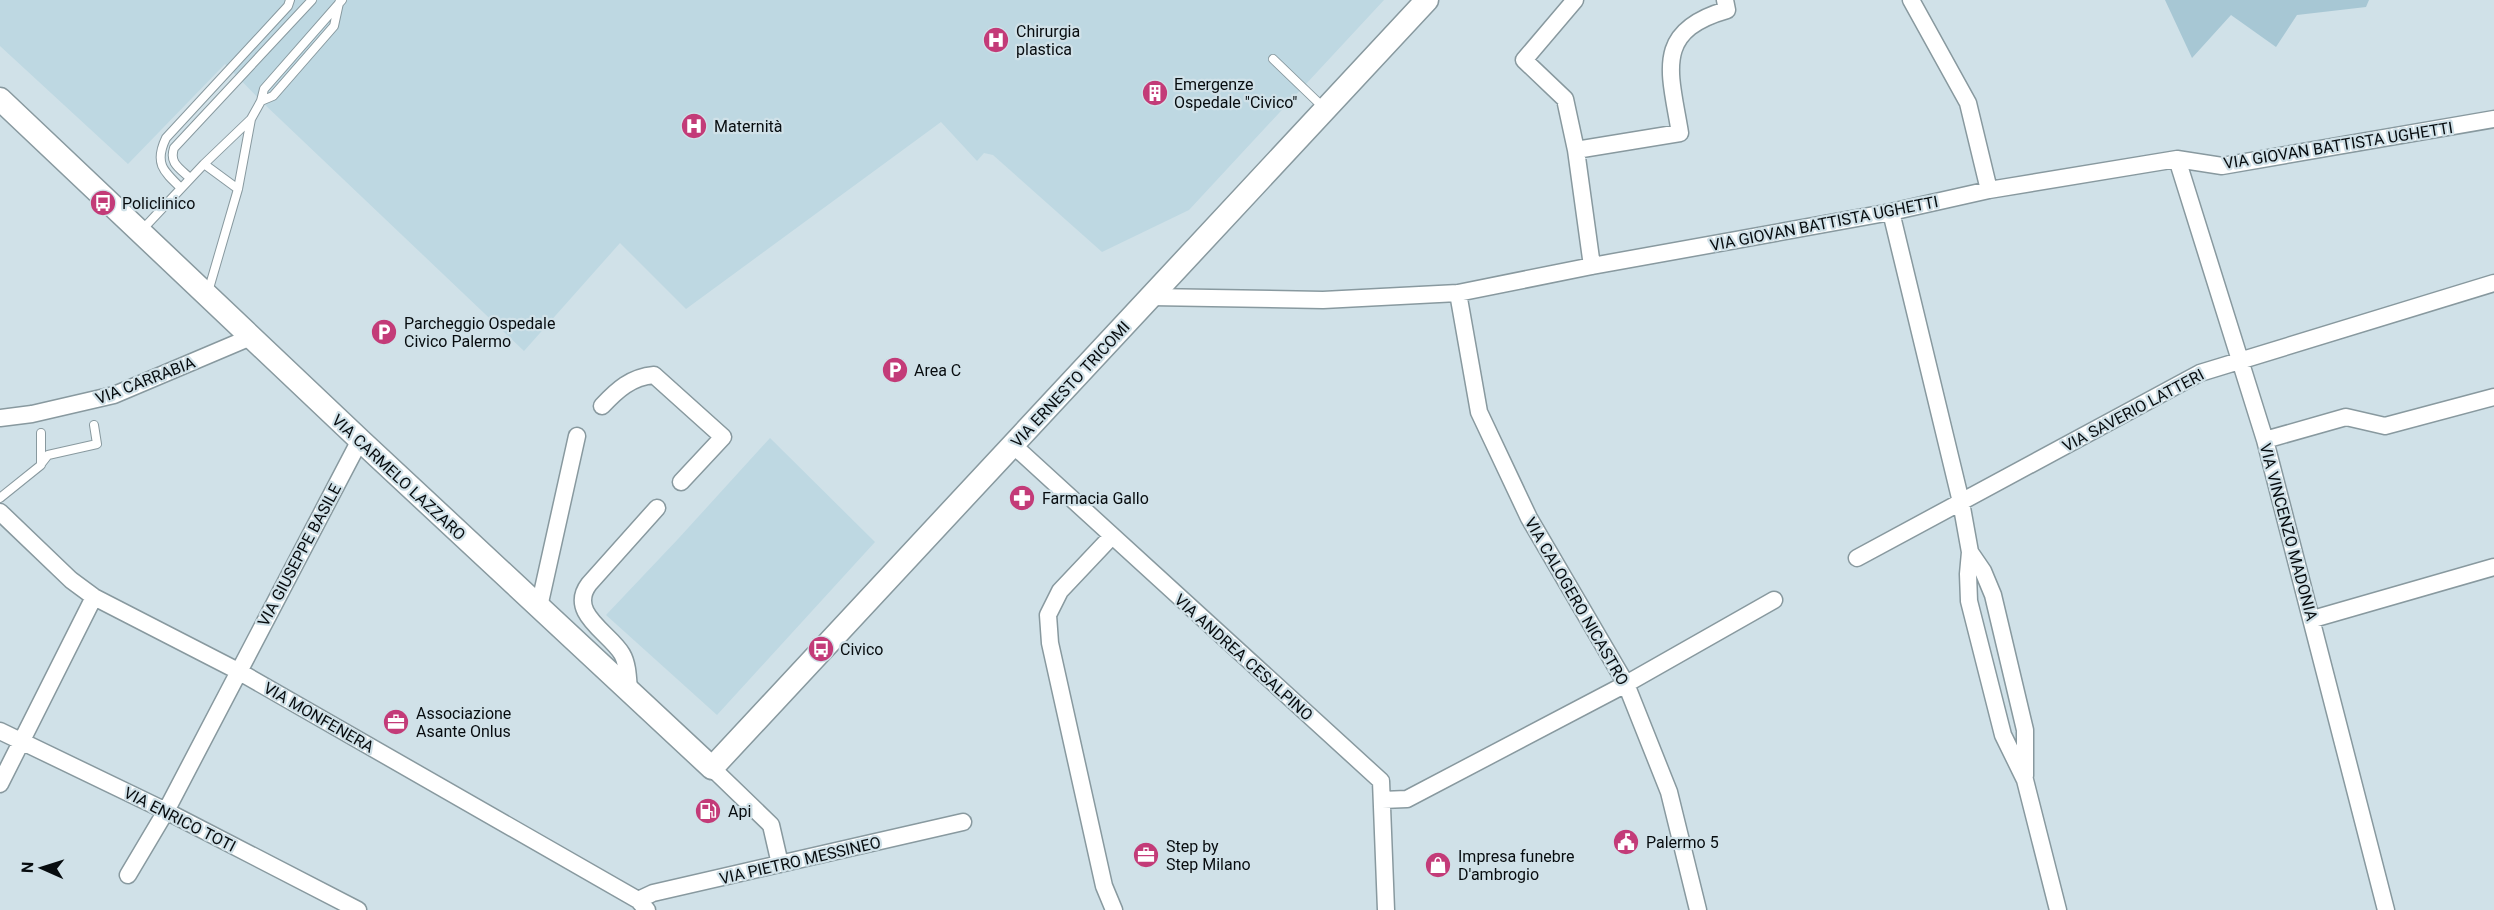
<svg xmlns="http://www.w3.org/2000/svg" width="2494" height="910" viewBox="0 0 2494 910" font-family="Roboto,sans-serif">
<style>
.built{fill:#bed8e2}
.green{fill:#a7c7d4}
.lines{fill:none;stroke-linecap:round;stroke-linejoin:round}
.lane-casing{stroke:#88999f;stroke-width:10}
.street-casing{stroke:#88999f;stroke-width:19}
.secondary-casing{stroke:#88999f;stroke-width:25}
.lane{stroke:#fff;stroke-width:8}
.street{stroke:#fff;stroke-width:16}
.secondary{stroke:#fff;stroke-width:22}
.labels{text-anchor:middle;stroke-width:4.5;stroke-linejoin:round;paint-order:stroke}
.poi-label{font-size:16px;fill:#070c0f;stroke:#d0e1e8;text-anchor:start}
.street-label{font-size:16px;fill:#070c0f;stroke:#d0e1e8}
</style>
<rect width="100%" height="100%" fill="#d0e1e8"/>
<path class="built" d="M0,0H1384L1189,210L1102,252L993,155L984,153L977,161L941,122L686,309L620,243L524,351L261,101L225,64L128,164L0,46Z
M770,438L875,542L717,715L606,615L678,539Z"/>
<path class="green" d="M2165,0H2369L2366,7L2297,15L2276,47L2231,15L2192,58Z"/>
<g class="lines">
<g class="lane-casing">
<path id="lane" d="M1273,59L1325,109
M261,101L273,96L334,26L339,3
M204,164L238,189
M190,178C179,168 169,163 174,148L312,0
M181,188C163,171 154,163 166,138L288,6L290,0
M141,231L204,164L251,119L261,101L264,89L342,0
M208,292L238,189L251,119
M41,464L48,455L97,444L94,425
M0,498L41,465V433"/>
</g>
<g class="street-casing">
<path id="street" d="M1575,0L1524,60L1565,99L1576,150L1592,266
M1911,0L1968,103L1989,190
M1576,150L1680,133C1670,72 1653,31 1727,10L1725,0
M2177,159L2265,440L2386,910
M1891,212L1961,502L1970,552L1968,574L1969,601L2003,735L2025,780L2058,910
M1458,293L1479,412L1529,518L1626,684L1669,792L1698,910
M1151,297L1323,300L1458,293L1592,266L1891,212L1989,190L2177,159L2222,166L2494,119
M602,406C617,390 631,377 654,375L723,437L681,482
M0,418L32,414L114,395L251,337
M2265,440L2346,417L2385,426L2494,397
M1013,445L1381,781L1386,910
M0,512L71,580L94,597L238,671L638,900L647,910
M1112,536L1060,591L1048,615L1050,643L1104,886L1114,910
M1970,552L1983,571L1993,595L2025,730V776
M1857,558L2200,373L2494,283
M539,607L577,436
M2313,619L2494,567
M629,691C628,679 628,664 622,654C610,633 567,613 589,584L657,508
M0,731L166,811L358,910
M712,768L771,825L780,864
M0,784L94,597
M1382,800L1407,799L1626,684L1774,600
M128,875L166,811L360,440
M638,900L653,893L963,822"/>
</g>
<g class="secondary-casing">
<path id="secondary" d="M0,99L360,440L712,768L1427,0"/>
</g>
<use href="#lane" class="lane"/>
<use href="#street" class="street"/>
<use href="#secondary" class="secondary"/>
</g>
<defs>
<g id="hospital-disc" transform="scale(1.35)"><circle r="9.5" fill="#c33b78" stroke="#d0e1e8"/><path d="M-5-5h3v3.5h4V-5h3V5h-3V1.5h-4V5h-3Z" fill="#fff"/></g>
<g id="building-disc" transform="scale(1.35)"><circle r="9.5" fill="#c33b78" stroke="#d0e1e8"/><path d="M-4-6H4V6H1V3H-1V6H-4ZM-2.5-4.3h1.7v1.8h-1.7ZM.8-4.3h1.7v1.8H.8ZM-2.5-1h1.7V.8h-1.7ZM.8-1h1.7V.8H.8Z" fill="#fff"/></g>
<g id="bus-disc" transform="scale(1.35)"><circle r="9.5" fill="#c33b78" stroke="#d0e1e8"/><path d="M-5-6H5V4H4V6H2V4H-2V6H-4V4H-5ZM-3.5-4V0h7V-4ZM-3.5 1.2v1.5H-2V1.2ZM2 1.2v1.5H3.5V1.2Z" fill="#fff"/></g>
<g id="parking-disc" transform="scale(1.35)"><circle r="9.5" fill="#c33b78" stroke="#d0e1e8"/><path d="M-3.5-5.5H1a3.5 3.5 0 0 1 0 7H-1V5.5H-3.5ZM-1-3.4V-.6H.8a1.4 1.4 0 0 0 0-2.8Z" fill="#fff"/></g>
<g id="pharmacy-disc" transform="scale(1.35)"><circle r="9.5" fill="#c33b78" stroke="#d0e1e8"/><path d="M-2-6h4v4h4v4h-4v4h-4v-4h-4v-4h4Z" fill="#fff"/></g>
<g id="office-disc" transform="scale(1.35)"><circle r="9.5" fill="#c33b78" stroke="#d0e1e8"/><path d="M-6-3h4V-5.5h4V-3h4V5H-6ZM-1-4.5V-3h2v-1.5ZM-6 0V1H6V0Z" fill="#fff"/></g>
<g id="fuel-disc" transform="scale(1.35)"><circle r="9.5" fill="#c33b78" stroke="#d0e1e8"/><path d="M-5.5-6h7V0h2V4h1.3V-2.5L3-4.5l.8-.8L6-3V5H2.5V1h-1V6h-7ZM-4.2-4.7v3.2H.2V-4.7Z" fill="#fff"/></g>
<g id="civic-disc" transform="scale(1.35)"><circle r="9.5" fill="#c33b78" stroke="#d0e1e8"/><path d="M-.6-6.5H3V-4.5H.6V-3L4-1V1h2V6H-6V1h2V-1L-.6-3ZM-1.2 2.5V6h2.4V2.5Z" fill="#fff"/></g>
<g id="shop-disc" transform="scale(1.35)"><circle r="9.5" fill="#c33b78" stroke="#d0e1e8"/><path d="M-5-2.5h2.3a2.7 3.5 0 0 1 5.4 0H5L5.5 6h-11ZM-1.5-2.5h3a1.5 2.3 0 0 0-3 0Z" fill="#fff"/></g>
</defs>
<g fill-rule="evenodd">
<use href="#hospital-disc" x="996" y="40"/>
<use href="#building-disc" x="1155" y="93"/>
<use href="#hospital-disc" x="694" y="126"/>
<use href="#bus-disc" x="103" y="203"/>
<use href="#parking-disc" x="384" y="332"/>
<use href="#parking-disc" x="895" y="370"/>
<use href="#pharmacy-disc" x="1022" y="498"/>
<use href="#bus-disc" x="821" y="649"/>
<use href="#office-disc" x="396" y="722"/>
<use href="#fuel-disc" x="708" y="811"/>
<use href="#civic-disc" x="1626" y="842"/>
<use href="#office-disc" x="1146" y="855"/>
<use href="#shop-disc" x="1438" y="865"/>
</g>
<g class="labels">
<g class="poi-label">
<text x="1016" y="37">Chirurgia<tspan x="1016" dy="18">plastica</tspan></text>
<text x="1174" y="90">Emergenze<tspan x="1174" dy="18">Ospedale "Civico"</tspan></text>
<text x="714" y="132">Maternità</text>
<text x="122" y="209">Policlinico</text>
<text x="404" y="329">Parcheggio Ospedale<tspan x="404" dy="18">Civico Palermo</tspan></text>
<text x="914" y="376">Area C</text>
<text x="1042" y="504">Farmacia Gallo</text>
<text x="840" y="655">Civico</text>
<text x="416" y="719">Associazione<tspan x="416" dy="18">Asante Onlus</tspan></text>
<text x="728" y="817">Api</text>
<text x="1646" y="848">Palermo 5</text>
<text x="1166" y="852">Step by<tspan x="1166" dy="18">Step Milano</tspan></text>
<text x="1458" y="862">Impresa funebre<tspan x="1458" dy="18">D'ambrogio</tspan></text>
</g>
<g class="street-label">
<text transform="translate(2338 145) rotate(-9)" y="6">VIA GIOVAN BATTISTA UGHETTI</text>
<text transform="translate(1824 223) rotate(-11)" y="6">VIA GIOVAN BATTISTA UGHETTI</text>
<text transform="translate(145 380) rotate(-21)" y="6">VIA CARRABIA</text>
<text transform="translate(1070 384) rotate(-47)" y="6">VIA ERNESTO TRICOMI</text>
<text transform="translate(2133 410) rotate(-28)" y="6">VIA SAVERIO LATTERI</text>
<text transform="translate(399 477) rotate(43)" y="6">VIA CARMELO LAZZARO</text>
<text transform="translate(2289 532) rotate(75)" y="6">VIA VINCENZO MADONIA</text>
<text transform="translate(299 555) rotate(-62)" y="6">VIA GIUSEPPE BASILE</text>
<text transform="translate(1577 601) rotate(60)" y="6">VIA CALOGERO NICASTRO</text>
<text transform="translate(1244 657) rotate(42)" y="6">VIA ANDREA CESALPINO</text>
<text transform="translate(319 717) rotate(30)" y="6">VIA MONFENERA</text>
<text transform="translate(180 819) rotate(27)" y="6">VIA ENRICO TOTI</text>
<text transform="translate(800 860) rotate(-13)" y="6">VIA PIETRO MESSINEO</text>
</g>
</g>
<g transform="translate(42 868) rotate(273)" stroke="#d0e1e8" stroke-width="4.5" paint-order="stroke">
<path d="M0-4.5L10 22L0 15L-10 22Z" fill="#070c0f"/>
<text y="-9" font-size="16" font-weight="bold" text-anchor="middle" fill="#070c0f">N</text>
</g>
</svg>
